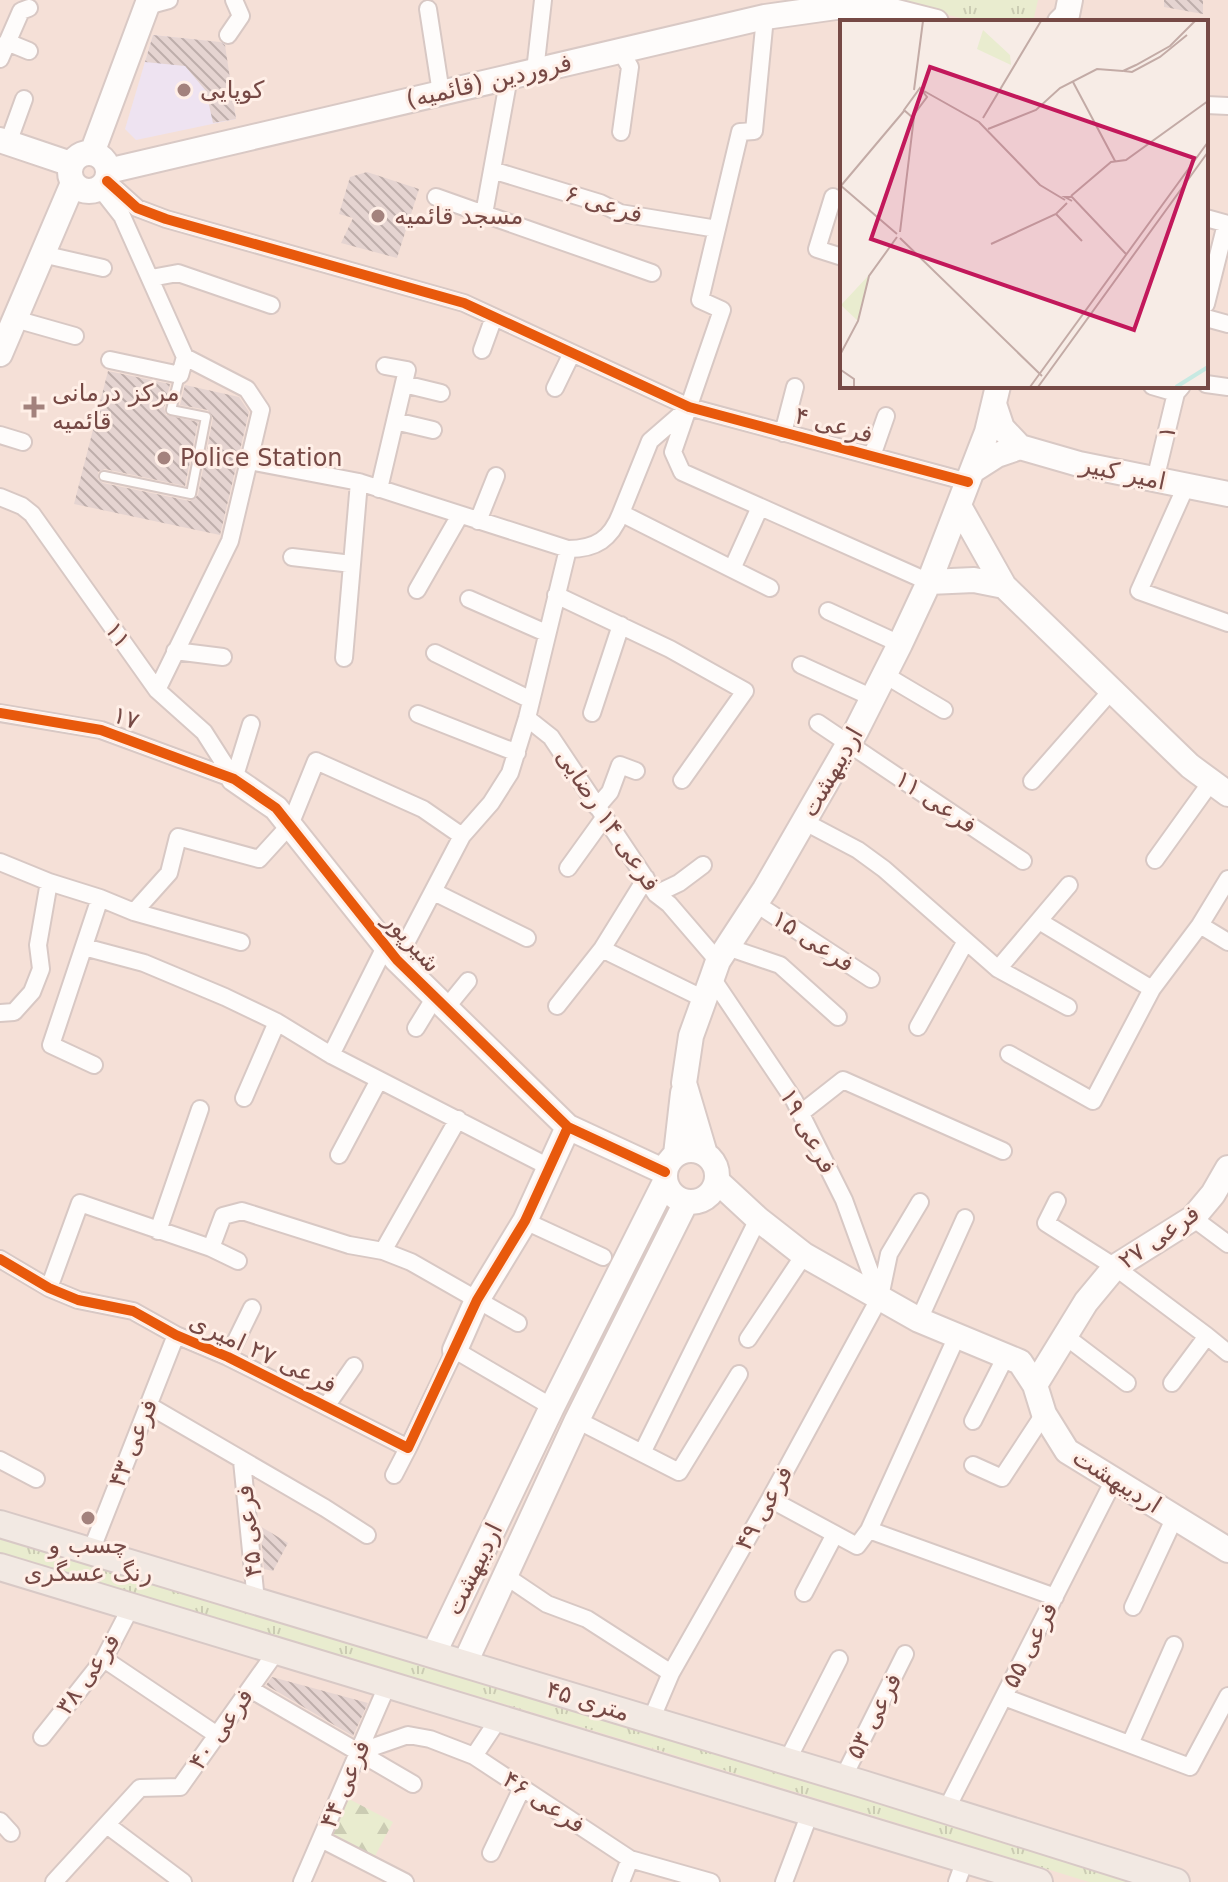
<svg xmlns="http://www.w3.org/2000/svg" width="1228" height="1882" viewBox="0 0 1228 1882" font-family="'DejaVu Sans',Vazirmatn,sans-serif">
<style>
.residential{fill:#f5e0d7;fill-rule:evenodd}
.education{fill:#eee3f1}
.grass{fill:url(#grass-tufts)}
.forest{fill:url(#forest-firs)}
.building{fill:url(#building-back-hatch)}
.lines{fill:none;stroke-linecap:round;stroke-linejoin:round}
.lane-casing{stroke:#d8c8c4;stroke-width:12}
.street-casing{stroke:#d8c8c4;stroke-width:20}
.secondary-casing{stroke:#d9c9c5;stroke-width:28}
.primary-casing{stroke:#d8c9c6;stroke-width:30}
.lane{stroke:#fefcfb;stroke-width:8}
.street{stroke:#fefcfb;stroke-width:16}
.secondary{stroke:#fefcfb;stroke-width:24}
.primary{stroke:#f2e9e3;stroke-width:26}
.cycleway-casing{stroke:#ffefe7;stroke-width:15}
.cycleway{stroke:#e8590c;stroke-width:10}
.poi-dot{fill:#a3827d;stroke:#ffefe7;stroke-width:3}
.labels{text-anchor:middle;stroke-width:6;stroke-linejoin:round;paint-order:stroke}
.street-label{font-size:24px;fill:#764945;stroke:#ffefe7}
.poi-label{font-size:24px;fill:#764945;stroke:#ffefe7;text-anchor:start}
.inset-river{fill:none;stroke:#c7e9e2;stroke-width:4}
.inset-road{fill:none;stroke:#c3aba6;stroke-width:2}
.view{fill:#c2185b;fill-opacity:0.15;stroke:#c2185b;stroke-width:4}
.inset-edge{fill:none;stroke:#764945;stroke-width:4}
</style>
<defs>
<pattern id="grass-tufts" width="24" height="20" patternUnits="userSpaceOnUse" patternTransform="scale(2)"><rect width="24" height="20" fill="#e9eccf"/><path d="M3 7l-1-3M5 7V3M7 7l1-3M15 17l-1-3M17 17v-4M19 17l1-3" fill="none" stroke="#cbccb3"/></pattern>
<pattern id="forest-firs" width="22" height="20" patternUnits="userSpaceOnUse" patternTransform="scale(2)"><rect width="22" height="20" fill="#e9eccf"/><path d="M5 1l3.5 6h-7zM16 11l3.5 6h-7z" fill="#cbccb3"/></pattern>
<pattern id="building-back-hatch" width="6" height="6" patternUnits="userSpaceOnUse" patternTransform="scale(2)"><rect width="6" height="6" fill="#e5d4d1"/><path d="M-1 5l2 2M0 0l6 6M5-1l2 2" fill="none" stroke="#beaeab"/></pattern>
</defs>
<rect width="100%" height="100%" fill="#f7ece6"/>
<path class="residential" d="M0,0H1228V1882H0ZM842,22H1206V386H842Z"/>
<path class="education" d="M153,35L224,43L236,119L136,140L125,129Z"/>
<path class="grass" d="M887,0H1038L1033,22H977Z
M0,1535L1143,1882H1089C727,1770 364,1661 0,1555Z"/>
<path class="forest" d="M349,1799L393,1822L375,1856L331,1833Z"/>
<path class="building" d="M1164,0H1203V14L1164,7Z
M153,35L220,42L225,45L236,119L213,123L206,91L185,66L145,62Z
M367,172L419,189L397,258L341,243L353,218L339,214L350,177Z
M108,371L170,384L164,408L166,415L198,422L185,486L105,469L98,472V479L103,483L190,501L198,495L213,418L208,410L180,405L185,385L239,397L249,412L220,535L74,504Z
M260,1526L288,1543L273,1571L264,1569Z
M272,1677L368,1703L353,1736L266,1685Z"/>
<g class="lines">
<g class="lane-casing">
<path id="lane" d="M104,476L191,494L206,417L171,410L180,375"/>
</g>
<g class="street-casing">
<path id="street" d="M147,6L169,0
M428,9L441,93
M765,17L754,131L740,132L700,300L722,310L673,452L682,472L929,582
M228,35L241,16L234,0
M7,42L29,51
M620,50L630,67L621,132
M0,59L21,11L29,8
M535,71L543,0
M509,77L484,214L652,273
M1206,105L1228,106
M8,143L24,99
M492,170L600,203L620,213L717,229
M107,181L137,208L166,219L464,303L689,407L968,482
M100,188L122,216L185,357L247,389L261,410L230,541L157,690
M436,197L484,214
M833,197L817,249L842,257
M1206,218L1228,224
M42,254L103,268
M151,278L178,273L271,305
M1206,304L1226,224
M1206,318L1228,324
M15,319L75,336
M482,350L494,317
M110,360L180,375L185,357
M404,384L441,393
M1206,384L1228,387
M1152,386L1176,393
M555,388L572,353
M688,408L650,441L621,513L732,569
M395,421L433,430
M783,433L795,387
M0,435L23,442
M872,456L886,416
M249,461L359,482L568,549C596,549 611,539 621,513
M1155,480L1176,393L1182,386
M1186,486L1139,591L1228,623
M379,489L407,370L385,366
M0,497L22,506L32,514L157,690L204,732L234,779
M760,507L732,569L770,588
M478,521L496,476
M292,557L352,564
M417,590L460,515
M556,595L670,649L745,691L682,780
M469,599L546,633
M828,611L900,644
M175,651L223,657
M435,653L531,700
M344,658L359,482
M801,665L873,698
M885,675L944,710
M0,713L101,730L234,779
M592,713L621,625
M418,714L517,753
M527,718L551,737L656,894L669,904L718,961
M818,723L1023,861
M234,779L251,724
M1032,781L1111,691
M597,807L610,792L620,765L636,771
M803,821L858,850L884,869L998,969L1068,1007
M1155,860L1211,782
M0,862L49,882L100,898L51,1045L94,1065
M568,868L604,818
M646,878L602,949L704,999
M434,892L527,938
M656,894L679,883L703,865
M100,898L134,912L241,942
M755,903L871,979
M134,912L169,873L178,837L259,859L290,825L316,761L423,809L462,836
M1039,921L1152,989
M1200,925L1228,942
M84,947L144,963L225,997L277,1022L331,1055L551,1168
M727,947L780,965L838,1017
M397,960L462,836L491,803L510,773L527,718L568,549
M998,969L1069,885
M712,978L794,1100L844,1200L879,1296
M557,1006L602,949
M446,1008L468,981
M0,1013L14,1012L32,992L41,969L38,945L49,882
M918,1027L966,941
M416,1028L435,997
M1009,1054L1093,1101L1152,989L1200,925L1228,879
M331,1055L386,945
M244,1098L277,1022
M801,1113L843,1080L1003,1151
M339,1155L379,1080
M1057,1201L1046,1223L1115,1267L1207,1336L1172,1383
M1193,1218L1228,1244
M525,1221L603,1257
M158,1231L200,1109
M211,1248L223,1216L242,1211L349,1245L383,1251L411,1262L518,1323
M383,1251L458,1119
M0,1259L49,1288L78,1300L133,1311L176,1335L228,1357L408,1448L455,1350L552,1407
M49,1288L80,1203L211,1248L238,1261
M919,1320L965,1218
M1065,1336L1127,1383
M1207,1336L1228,1353
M748,1339L804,1255
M228,1357L252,1308
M148,1405L325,1508L367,1535
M327,1405L354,1366
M577,1420L679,1472L739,1374
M973,1421L1006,1356
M642,1453L758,1219
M0,1460L36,1479
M242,1461L256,1601
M973,1465L1002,1478L1044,1414
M394,1475L408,1448
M770,1499L857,1546L869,1530L957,1336
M869,1530L1055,1597
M91,1551L176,1335
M504,1575L547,1604L587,1619L671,1673
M804,1593L835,1534
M1133,1607L1175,1517
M104,1659L217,1735
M250,1689L413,1784
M1004,1697L1190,1767L1228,1696
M498,1720L474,1756L630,1859L621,1882
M651,1720L671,1673L770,1499L880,1297L889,1254L920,1202
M42,1737L104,1659L131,1607
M1130,1744L1174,1645
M359,1752L408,1735L430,1739L474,1756
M787,1761L839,1659
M843,1778L905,1654
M946,1810L1114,1480
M0,1821L11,1833
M107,1825L183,1882
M321,1839L405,1882
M491,1853L522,1788
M630,1859L711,1882
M54,1882L140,1788L180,1787L276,1652
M302,1882L387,1686
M784,1882L810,1813
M957,1882L965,1860"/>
</g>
<g class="secondary-casing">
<path id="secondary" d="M871,0L873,6L936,22
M1060,22L1067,15L1070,0
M0,140L71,164
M70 172a19 19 0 1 1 38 0a19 19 0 1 1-38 0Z
M92,153L149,0
M108,171L765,17L836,7L873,6
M0,354L73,183
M1020,447L1079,464L1228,494
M972,471L997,455L1020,447L1002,428L994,404
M959,506L1004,586L1190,766L1228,794
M929,582L974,580L1004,586
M234,779L276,808L397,960L568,1127L665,1172
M665 1176a26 26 0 1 1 52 0a26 26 0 1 1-52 0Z
M676,1154L683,1093
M705,1154L684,1083L691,1036L712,978L718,961L765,889L856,731L900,644L929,582L987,432L998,386
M717,1181L758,1219L804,1255L919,1320L1020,1362L1035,1385L1044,1414L1067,1451L1228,1550
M455,1350L477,1300L525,1221L568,1127
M1035,1385L1086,1302L1115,1267L1193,1218L1213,1194L1228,1168
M433,1655L552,1407L665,1182
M465,1663L577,1420L686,1202"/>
</g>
<g class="primary-casing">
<path id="primary" d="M0,1524L863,1784L1176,1882
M0,1567L1039,1882"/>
</g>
<use href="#lane" class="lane"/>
<use href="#street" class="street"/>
<use href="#secondary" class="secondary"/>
<use href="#primary" class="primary"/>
<g class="cycleway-casing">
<path id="cycleway" d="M107,181L137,208L166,219L464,303L689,407L968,482
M0,713L101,730L234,779L276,808L397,960L568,1127L665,1172
M0,1259L49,1288L78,1300L133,1311L176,1335L228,1357L408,1448L477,1300L525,1221L568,1127"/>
</g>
<use href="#cycleway" class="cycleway"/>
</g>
<g class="poi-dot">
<circle cx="184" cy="90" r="8"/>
<circle cx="378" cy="216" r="8"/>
<path d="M30 395h8v8h8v8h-8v8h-8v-8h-8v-8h8z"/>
<circle cx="164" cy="458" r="8"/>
<circle cx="88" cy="1518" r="8"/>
</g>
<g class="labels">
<g class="street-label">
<text transform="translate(489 81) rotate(-13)" y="8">فروردین (قائمیه)</text>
<text transform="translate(604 204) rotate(17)" y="8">فرعی ۶</text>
<text transform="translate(834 425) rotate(15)" y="8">فرعی ۴</text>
<text transform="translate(1167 432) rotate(-76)" y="8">۱</text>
<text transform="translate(1123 473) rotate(12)" y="8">امیر کبیر</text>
<text transform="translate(118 635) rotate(55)" y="8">۱۱</text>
<text transform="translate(126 718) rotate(19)" y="8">۱۷</text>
<text transform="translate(832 772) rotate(-60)" y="8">اردیبهشت</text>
<text transform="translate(936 802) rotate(34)" y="8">فرعی ۱۱</text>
<text transform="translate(608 820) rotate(56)" y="8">فرعی ۱۴ رضایی</text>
<text transform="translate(813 941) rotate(33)" y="8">فرعی ۱۵</text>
<text transform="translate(412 942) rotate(48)" y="8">شیرپور</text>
<text transform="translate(808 1131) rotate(62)" y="8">فرعی ۱۹</text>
<text transform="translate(1159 1237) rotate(-35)" y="8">فرعی ۲۷</text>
<text transform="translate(263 1353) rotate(25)" y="8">فرعی ۲۷ امیری</text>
<text transform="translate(133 1443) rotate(-68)" y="8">فرعی ۴۳</text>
<text transform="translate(1117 1481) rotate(32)" y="8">اردیبهشت</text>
<text transform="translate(764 1508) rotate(-61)" y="8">فرعی ۴۹</text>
<text transform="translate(249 1531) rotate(-96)" y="8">فرعی ۴۵</text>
<text transform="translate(474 1569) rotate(-64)" y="8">اردیبهشت</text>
<text transform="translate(1030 1645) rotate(-63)" y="8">فرعی ۵۵</text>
<text transform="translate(88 1674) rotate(-55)" y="8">فرعی ۳۸</text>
<text transform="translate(588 1701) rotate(17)" y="8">۴۵ متری</text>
<text transform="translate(874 1716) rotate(-63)" y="8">فرعی ۵۳</text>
<text transform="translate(221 1729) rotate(-55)" y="8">فرعی ۴۰</text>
<text transform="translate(345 1784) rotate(-67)" y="8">فرعی ۴۴</text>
<text transform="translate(544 1802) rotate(33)" y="8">فرعی ۴۶</text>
</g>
<g class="poi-label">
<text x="200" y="98">کوپایی</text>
<text x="394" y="224">مسجد قائمیه</text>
<text x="52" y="401">مرکز درمانی<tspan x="52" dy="28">قائمیه</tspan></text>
<text x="180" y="466">Police Station</text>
<text x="88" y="1553" text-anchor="middle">چسب و<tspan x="88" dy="28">رنگ عسگری</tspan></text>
</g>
</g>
<g transform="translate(840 20)">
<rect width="368" height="368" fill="#f7ece6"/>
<path d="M143,10L170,35L171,45L137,29ZM30,254L18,301L1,285Z" fill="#e9eccf"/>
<path class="inset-river" d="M336,367L368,347"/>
<path class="inset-road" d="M284,51L292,52L320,37L347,15M233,62L275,141M80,68L87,77L72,97L64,90ZM74,70L83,1M84,71L139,102L200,165L225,180M143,98L201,1M148,109L196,90L220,68L257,49L283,51L296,45L330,26L355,1M0,165L57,214M0,167L64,91M231,176L271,142L286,140L368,81M232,181L225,177H232L286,234M216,194L242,221M60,212L74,97M60,218L202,356M151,224L216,194L227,183M14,367V359L1,350V333L18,301L29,256L57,217M190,367L368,122M198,367L368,132"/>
<path class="view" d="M90,47L354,138L294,310L31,219Z"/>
<rect width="368" height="368" class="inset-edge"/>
</g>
</svg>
